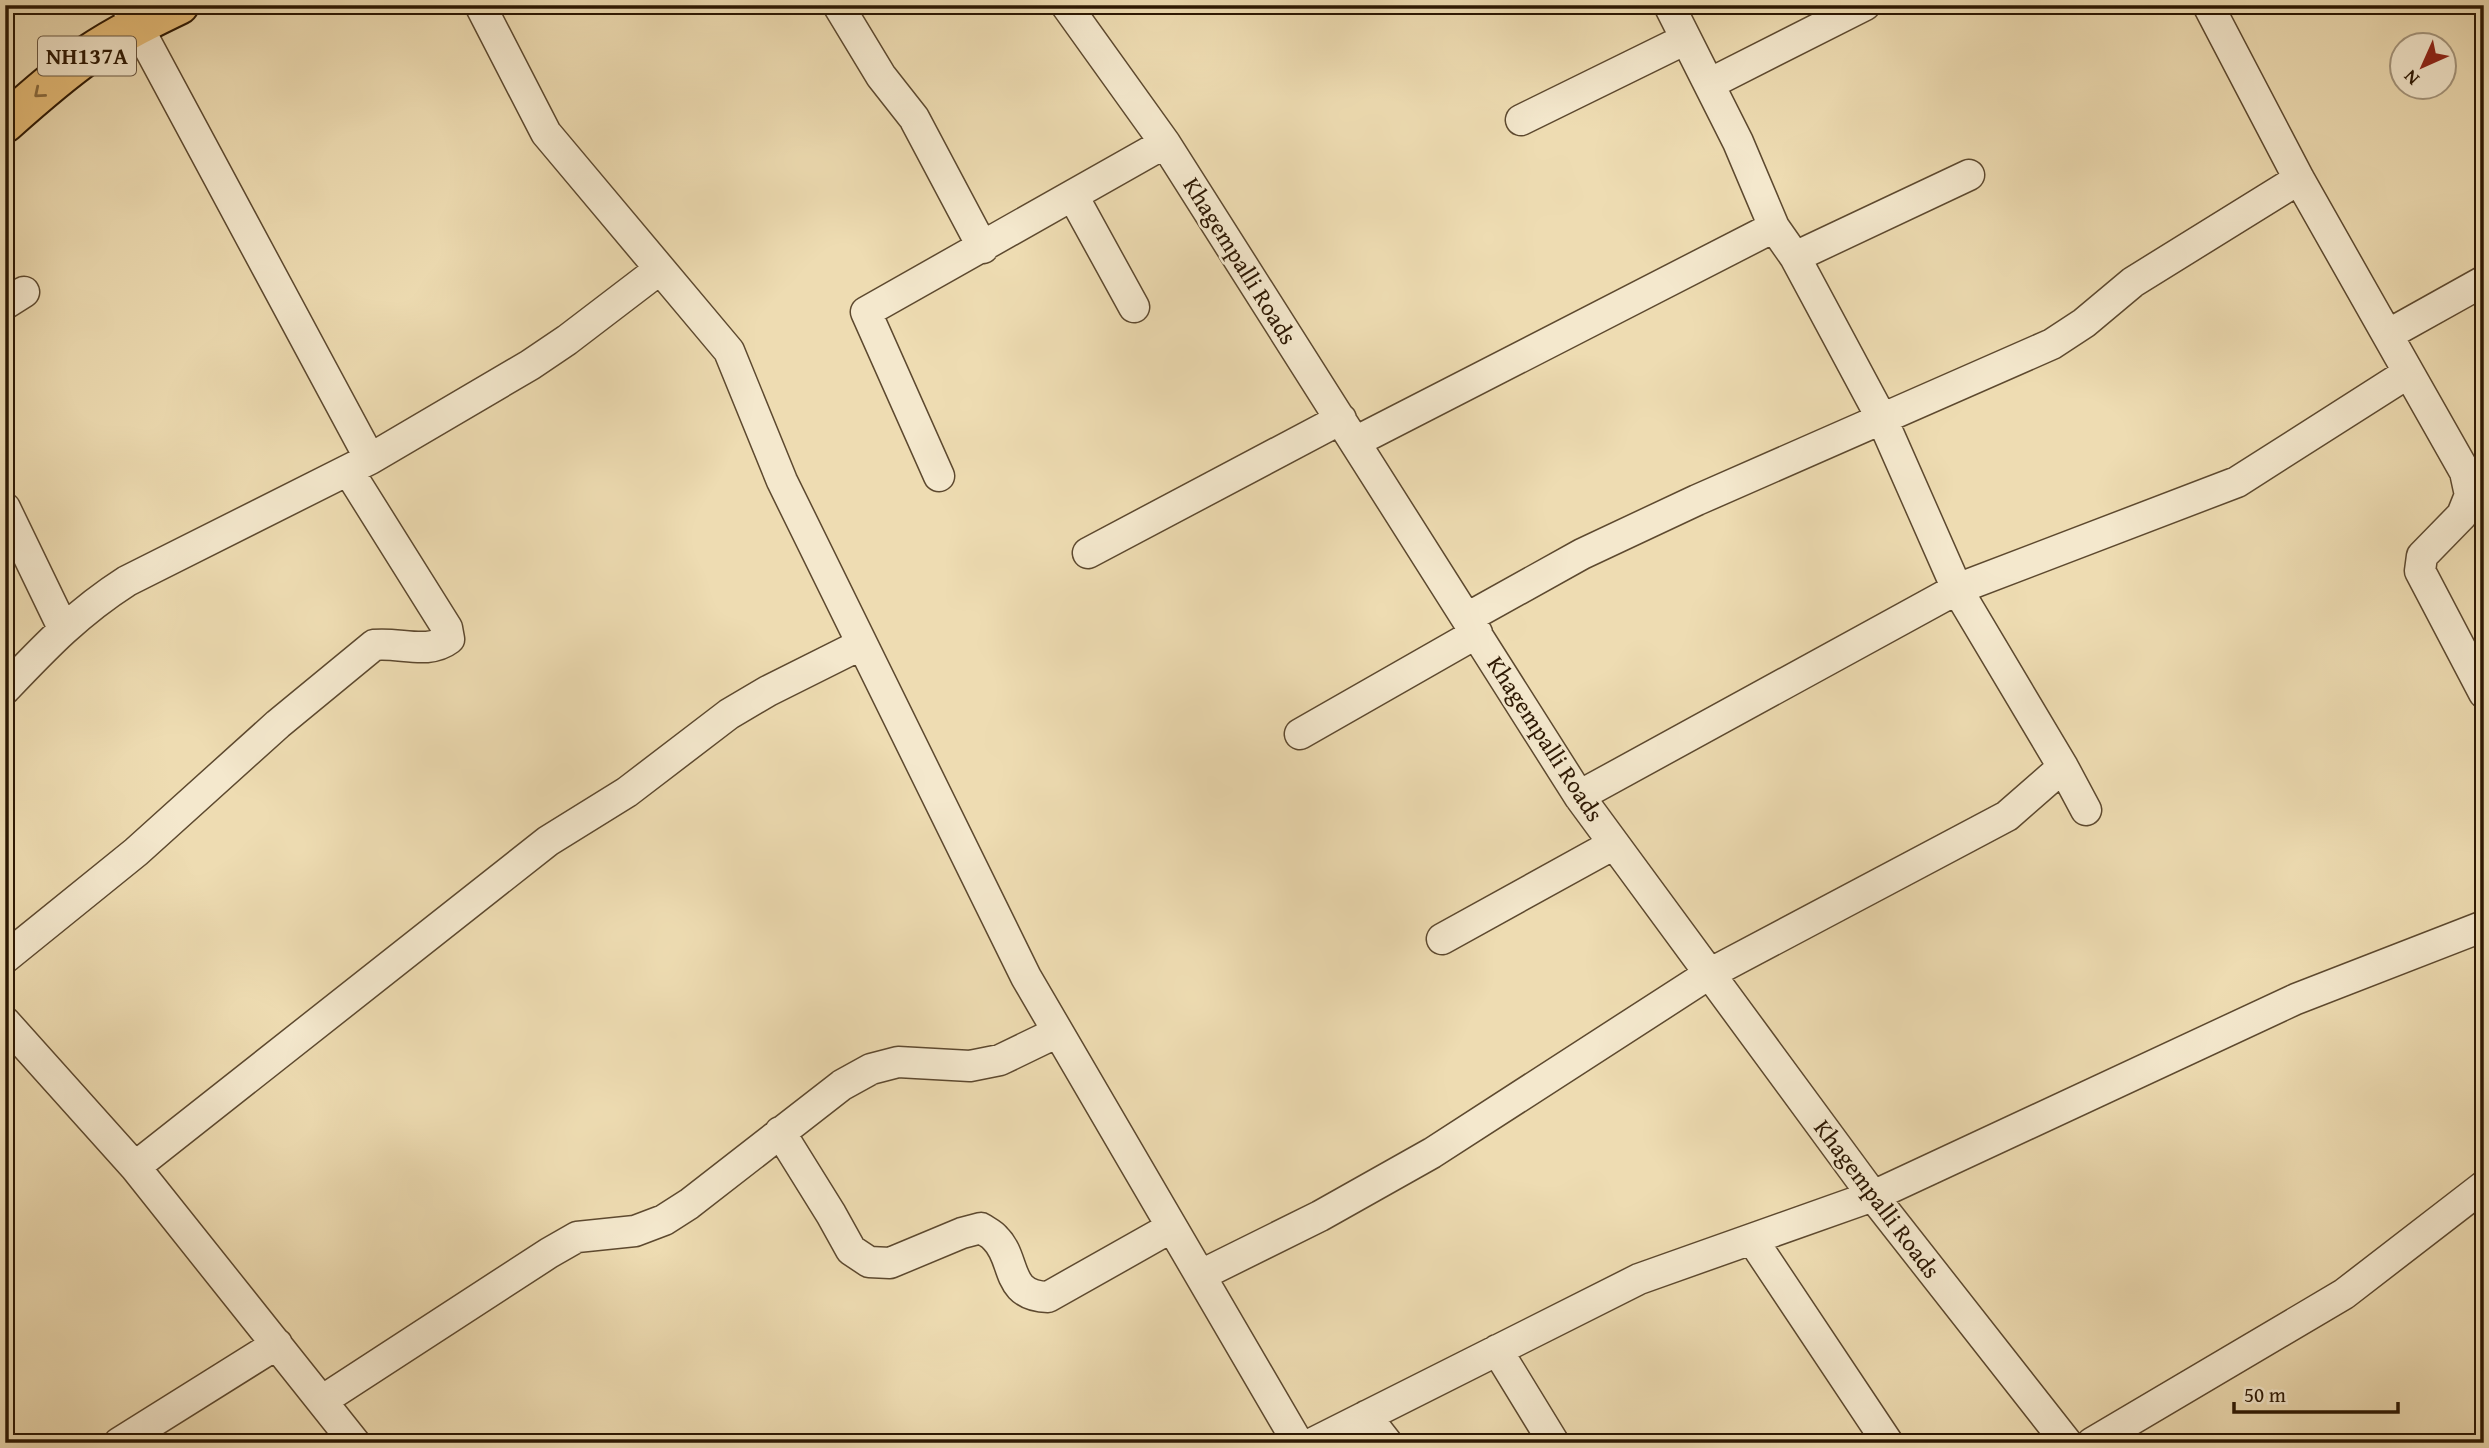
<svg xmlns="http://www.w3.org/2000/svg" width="2489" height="1448" viewBox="0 0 2489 1448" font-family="'Gentium Book Plus',serif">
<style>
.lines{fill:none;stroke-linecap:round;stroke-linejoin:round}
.minor-casing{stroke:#5d492f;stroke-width:33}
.highway-casing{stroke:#2d1803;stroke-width:42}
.minor{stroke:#f4e8cd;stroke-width:30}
.highway{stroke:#e7be79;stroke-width:38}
.oneway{stroke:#8a6b3e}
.labels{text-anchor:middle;stroke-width:5;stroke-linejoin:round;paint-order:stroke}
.shield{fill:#f4e8cd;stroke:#695640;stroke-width:2}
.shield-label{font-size:23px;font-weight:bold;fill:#2d1803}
.street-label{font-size:24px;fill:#2d1803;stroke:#f4e8cd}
</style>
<rect width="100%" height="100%" fill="#eedcb2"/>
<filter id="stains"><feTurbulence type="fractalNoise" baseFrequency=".00286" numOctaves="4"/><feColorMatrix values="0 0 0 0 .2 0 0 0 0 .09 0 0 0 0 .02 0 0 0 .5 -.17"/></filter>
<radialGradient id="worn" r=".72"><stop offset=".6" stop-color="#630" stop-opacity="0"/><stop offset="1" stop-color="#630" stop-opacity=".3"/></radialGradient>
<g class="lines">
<g class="minor-casing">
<path id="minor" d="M126,5L370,459
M480,5L546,133L729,351L782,481L1026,977L1298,1443
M838,5L881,76L914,118L983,248
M1066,5L1165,143L1579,796L1873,1196L2067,1443
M1669,5L1738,142L1774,227L1795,257L1882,419L1957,589L2063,767L2086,810
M2208,5L2299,179L2465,472L2470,495L2462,515L2422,556L2420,571L2484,693
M1709,84L1865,5
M1521,120L1686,39
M1073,196L1134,307
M1795,257L1969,175
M5,304L24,292
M2389,334L2484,281
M1355,442L1774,227
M939,476L866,312L1165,143
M5,508L63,628
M1088,553L1341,419
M1467,618L1582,554L1697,500L2052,344L2084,323L2133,282L2299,179
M5,689C45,647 77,613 127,581L370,459L530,365L567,340L660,269
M1300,734L1477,633
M1579,796L1957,589L2237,482L2408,373
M1442,939L1614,844
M5,958L136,852L278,724L374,645C400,642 428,655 449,639L447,628L348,470
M5,1022L135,1167L355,1443
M780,1132L831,1214L851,1250L869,1262L890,1263L962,1233L981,1228C985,1231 992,1234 995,1238C1017,1259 1004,1296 1048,1297L1172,1227
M135,1167L548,841L627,792L729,714L768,691L862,644
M1752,1239L1888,1443
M1201,1275L1320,1216L1432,1153L1709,974L2007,816L2063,767
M1497,1350L1554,1443
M323,1400L549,1253L577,1237L635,1231L664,1220L689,1204L842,1085L871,1069L898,1062L970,1066L1000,1060L1058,1032
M1366,1416L1387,1443
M119,1443L277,1344
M1313,1443L1639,1279L1873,1196L2296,999L2484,926
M2092,1443L2344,1294L2484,1186"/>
</g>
<g class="highway-casing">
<path id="highway" d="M5,123C32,99 59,75 89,54C117,35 148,20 179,5"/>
</g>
<use href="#minor" class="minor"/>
<use href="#highway" class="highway"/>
</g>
<defs><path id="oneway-chevron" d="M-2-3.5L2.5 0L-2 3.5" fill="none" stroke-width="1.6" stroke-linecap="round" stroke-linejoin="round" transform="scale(1.75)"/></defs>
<use class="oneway" href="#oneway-chevron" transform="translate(39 93) rotate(140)"/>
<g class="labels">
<rect class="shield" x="38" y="36.5" width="98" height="39" rx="5"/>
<g class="shield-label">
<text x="87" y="64">NH137A</text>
</g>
<g class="street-label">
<text transform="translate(1240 261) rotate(58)" y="8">Khagempalli Roads</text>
<text transform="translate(1545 739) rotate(57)" y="8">Khagempalli Roads</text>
<text transform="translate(1877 1199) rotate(53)" y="8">Khagempalli Roads</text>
</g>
</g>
<rect width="2489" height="1448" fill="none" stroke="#eedcb2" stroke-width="28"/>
<rect x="7" y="7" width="2475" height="1434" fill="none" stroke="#2d1803" stroke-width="3.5"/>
<rect x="14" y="14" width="2461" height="1420" fill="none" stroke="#2d1803" stroke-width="2"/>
<g transform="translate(2423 66) rotate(225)"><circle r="33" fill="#f4e8cd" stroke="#a4957c" stroke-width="2"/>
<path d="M0-5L12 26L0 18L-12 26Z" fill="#8f2418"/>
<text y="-10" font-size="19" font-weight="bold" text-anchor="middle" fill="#2d1803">N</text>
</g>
<path d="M2234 1402v10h164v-10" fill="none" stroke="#2d1803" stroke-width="3.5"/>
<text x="2244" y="1402" font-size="21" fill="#2d1803" stroke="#f4e8cd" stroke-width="5" paint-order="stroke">50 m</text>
<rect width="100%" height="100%" filter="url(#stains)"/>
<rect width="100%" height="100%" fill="url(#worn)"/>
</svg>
